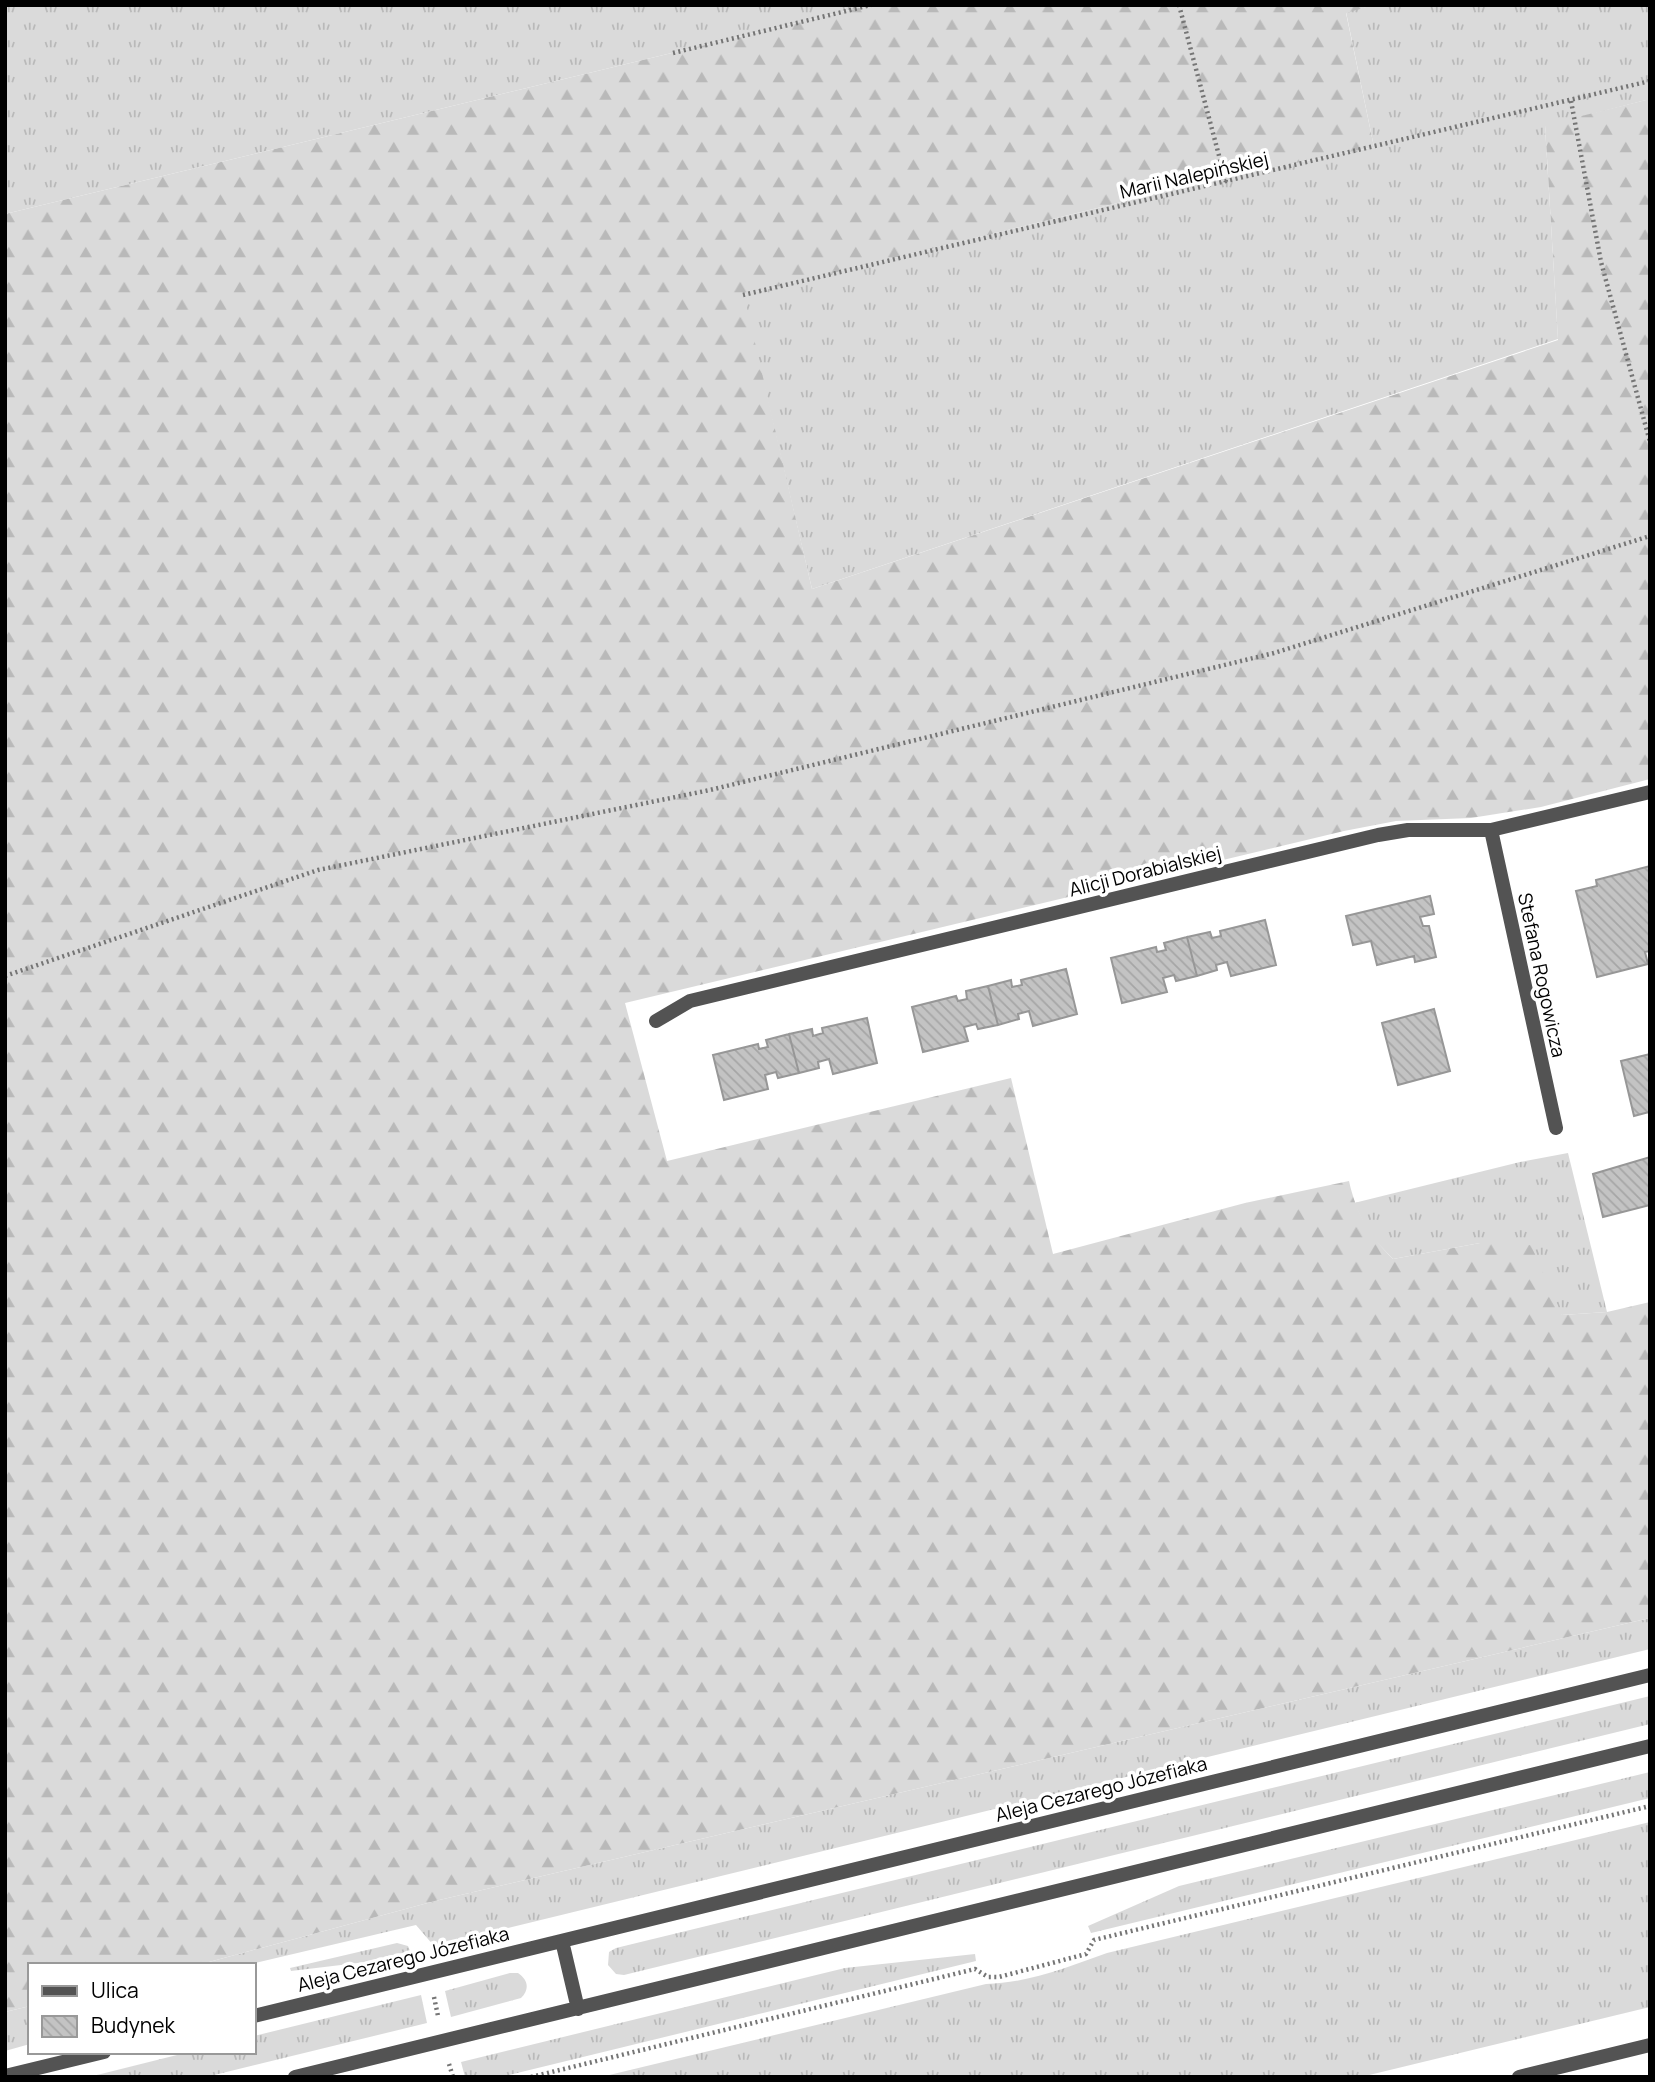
<svg xmlns="http://www.w3.org/2000/svg" width="1655" height="2082" viewBox="0 0 1655 2082" font-family="Manrope,sans-serif">
<style>
.grass{fill:url(#grass-tufts)}
.forest{fill:url(#forest-firs)}
.building{fill:url(#building-back-hatch);stroke:#979797;stroke-width:2}
.lines{fill:none;stroke-linecap:round;stroke-linejoin:round}
.path{stroke:#757575;stroke-width:4.5;stroke-dasharray:2 3.5;stroke-linecap:butt}
.service{stroke:#535353;stroke-width:14}
.minor{stroke:#535353;stroke-width:14}
.tertiary{stroke:#535353;stroke-width:14}
.labels{text-anchor:middle;stroke-width:7;stroke-linejoin:round;paint-order:stroke}
.street-label{font-size:19px;fill:#000;stroke:#fff}
</style>
<defs>
<pattern id="grass-tufts" width="24" height="20" patternUnits="userSpaceOnUse" patternTransform="scale(1.75)"><rect width="24" height="20" fill="#dadada"/><path d="M3 7l-1-3M5 7V3M7 7l1-3M15 17l-1-3M17 17v-4M19 17l1-3" fill="none" stroke="#b9b9b9"/></pattern>
<pattern id="forest-firs" width="22" height="20" patternUnits="userSpaceOnUse" patternTransform="scale(1.75)"><rect width="22" height="20" fill="#dadada"/><path d="M5 1l3.5 6h-7zM16 11l3.5 6h-7z" fill="#b9b9b9"/></pattern>
<pattern id="building-back-hatch" width="6" height="6" patternUnits="userSpaceOnUse" patternTransform="scale(1.75)"><rect width="6" height="6" fill="#c3c3c3"/><path d="M-1 5l2 2M0 0l6 6M5-1l2 2" fill="none" stroke="#a6a6a6"/></pattern>
</defs>
<rect width="100%" height="100%" fill="#fff"/>
<path class="grass" d="M5,5H871L5,214Z
M1374,5H1650V99L1545,126L1558,339L812,589L743,295L1191,185L1374,147L1346,12Z
M1568,1153L1607,1312L1650,1302L1607,1312L1562,1315L1480,1243L1393,1259L1369,1234L1354,1203L1520,1162Z
M1650,1618V1649L434,1946L416,1925L247,1965H198L435,1901Z
M1650,1696V1724L624,1975L616,1974L608,1965L609,1952L616,1948Z
M1650,1772V1798L1091,1933L1088,1926L1179,1886Z
M1650,1822V2007L1361,2077H601L986,1984C1028,1983 1068,1967 1107,1953Z
M397,1943L408,1946L410,1951L366,1962L291,1971L290,1968Z
M975,1954L976,1961L501,2077H465L461,2062L845,1968Z
M510,1973H518C528,1980 530,1989 521,1998L451,2017L445,1991Z
M421,1995L427,2023L206,2077H89L189,2052H254V2036Z
M30,2006V2044L5,2051V2012Z"/>
<path class="forest" d="M871,5H1374L1346,13L1374,147L1191,185L744,295L812,589L1558,340L1545,125L1650,99V779L1541,807L1471,818L1396,821L1344,831L625,1003L667,1161L1011,1078L1053,1254L1245,1203L1349,1181C1356,1213 1369,1235 1393,1259L1480,1243L1531,1245L1562,1315L1607,1312L1650,1302V1618L435,1901L198,1965H30V2006L5,2012V214Z"/>
<path class="building" d="M1650,866V951L1645,952L1648,964L1597,977L1576,891L1597,886L1596,880Z
M1430,896L1434,914L1420,917L1423,926H1429L1436,957L1415,962L1414,956L1377,965L1371,941L1353,945L1346,916Z
M1265,920L1276,965L1231,976L1227,962L1216,965L1217,970L1197,976L1187,937L1210,932L1212,938L1221,936L1220,931Z
M1187,937L1197,976L1176,981L1174,975L1163,978L1167,992L1122,1003L1111,958L1156,947L1157,952L1166,950L1164,943Z
M1066,969L1077,1014L1033,1026L1029,1011L1018,1014L1019,1019L998,1025L988,986L1011,980L1012,987L1022,985L1021,980Z
M988,986L998,1025L978,1029L976,1024L964,1027L968,1041L923,1052L912,1007L956,996L958,1001L967,999L966,991Z
M1434,1009L1450,1071L1398,1085L1382,1023Z
M867,1018L877,1063L833,1074L829,1059L818,1062L819,1068L799,1073L789,1034L812,1029L813,1036L823,1033L822,1028Z
M789,1034L799,1073L778,1078L776,1072L765,1075L768,1089L724,1100L713,1055L758,1044L759,1049L768,1047L766,1040Z
M1650,1054V1116L1649,1112L1634,1116L1621,1061Z
M1650,1157V1205L1603,1217L1593,1174Z"/>
<g class="lines">
<path class="path" d="M1179,5L1226,182
M673,53L871,5
M1571,101L1601,262L1650,442
M743,295L1650,81
M5,976L318,870L710,790L1274,653L1650,536
M434,1997L438,2016
M449,2064L453,2077
M531,2077L975,1969L988,1977H999L1086,1954L1094,1940L1650,1806"/>
<path class="service" d="M1519,2077L1650,2045"/>
<path class="minor" d="M1491,830L1556,1128
M656,1021L690,1001L1378,835L1408,830H1491L1650,792"/>
<path class="tertiary" d="M562,1941L578,2009
M254,2016L1650,1675
M5,2076L104,2052
M295,2077L1650,1746"/>
</g>
<g class="labels">
<g class="street-label">
<text transform="translate(1194 175) rotate(-13)" y="7">Marii Nalepińskiej</text>
<text transform="translate(1145 871) rotate(-14)" y="7">Alicji Dorabialskiej</text>
<text transform="translate(1542 975) rotate(78)" y="7">Stefana Rogowicza</text>
<text transform="translate(1101 1789) rotate(-14)" y="7">Aleja Cezarego Józefiaka</text>
<text transform="translate(403 1959) rotate(-14)" y="7">Aleja Cezarego Józefiaka</text>
</g>
</g>
<rect width="1655" height="2082" fill="none" stroke="#000000" stroke-width="14"/>
<rect x="28" y="1963" width="228" height="91" fill="#ffffff" stroke="#999999" stroke-width="2"/>
<rect x="42" y="1986" width="35" height="10" fill="#535353" stroke="#999999" stroke-width="2"/>
<text x="91" y="1998" font-size="21" fill="#000000">Ulica</text>
<rect x="42" y="2016" width="35" height="21" fill="url(#building-back-hatch)" stroke="#999999" stroke-width="2"/>
<text x="91" y="2033" font-size="21" fill="#000000">Budynek</text>
</svg>
